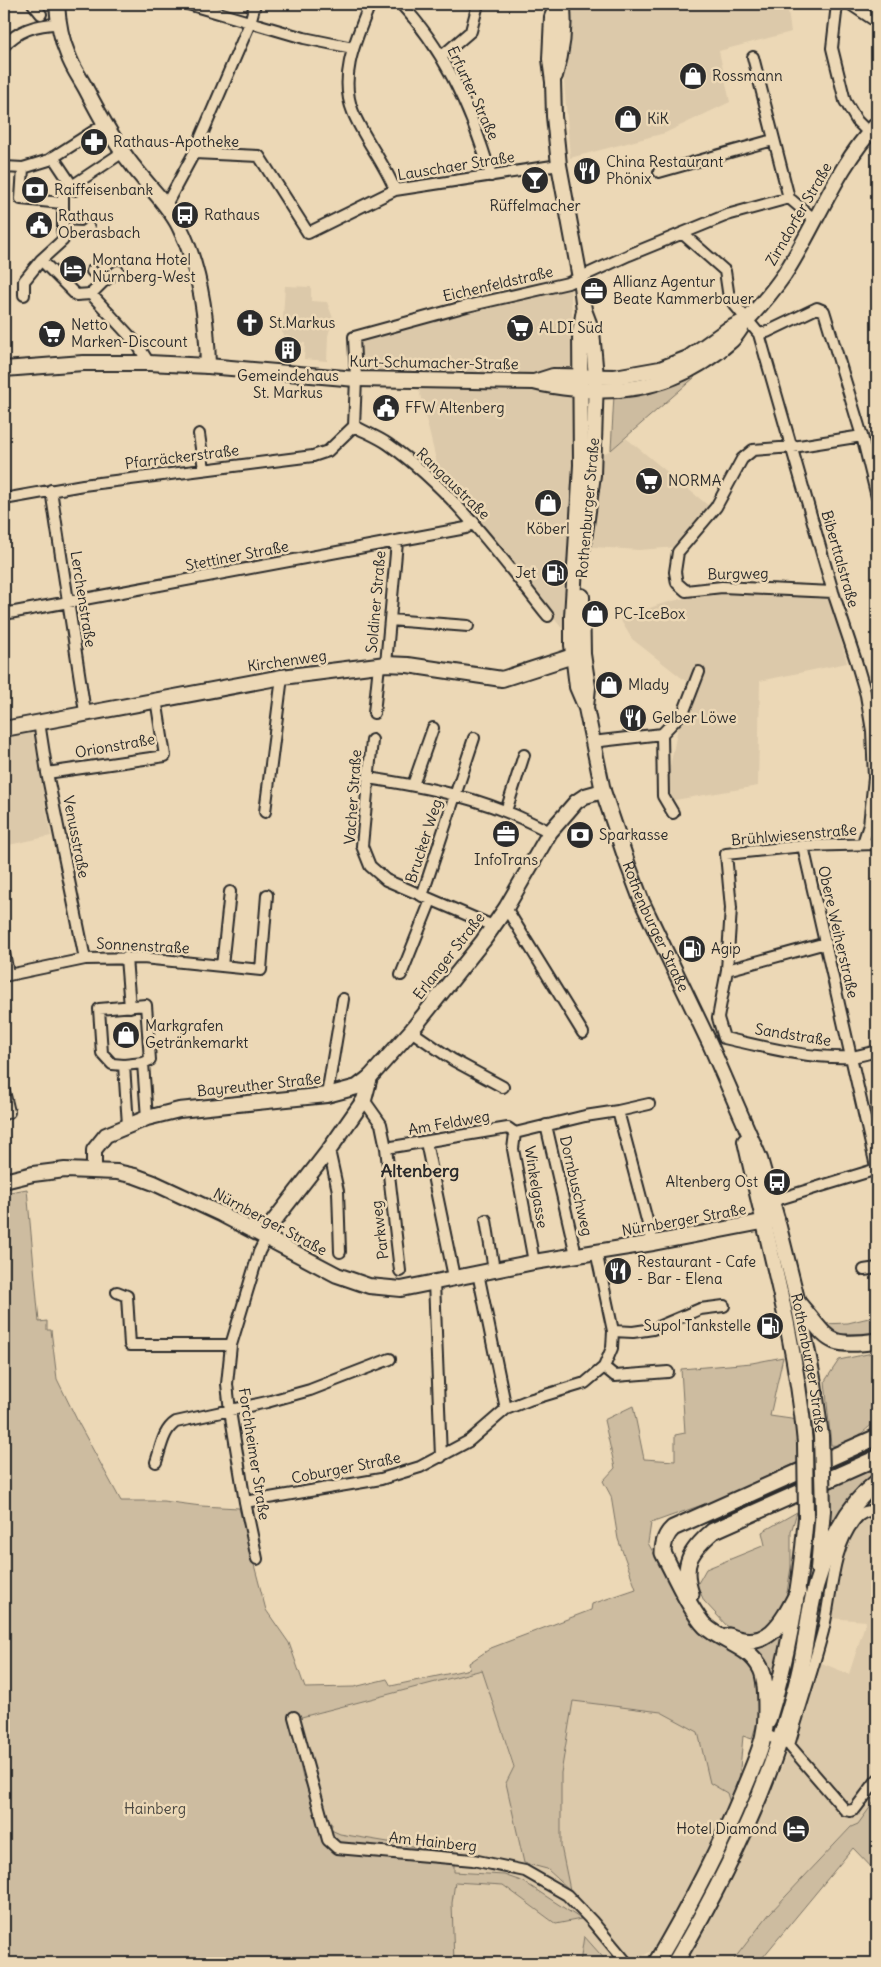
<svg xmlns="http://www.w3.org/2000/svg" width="881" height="1967" viewBox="0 0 881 1967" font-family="Delius,sans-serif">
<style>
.built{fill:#dcc9aa}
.green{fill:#cdbca0;stroke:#7c7466}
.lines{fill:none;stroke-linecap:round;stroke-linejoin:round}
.street-casing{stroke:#2b2b2b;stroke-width:14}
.secondary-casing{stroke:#2b2b2b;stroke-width:18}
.primary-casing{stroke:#2b2b2b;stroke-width:19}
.street{stroke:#ecd8b6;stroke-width:10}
.secondary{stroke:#ecd8b6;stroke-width:14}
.primary{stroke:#ecd8b6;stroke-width:15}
.secondary-bridge-casing{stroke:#2b2b2b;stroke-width:18;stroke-linecap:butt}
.secondary-bridge{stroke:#ecd8b6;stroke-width:14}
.labels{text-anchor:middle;stroke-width:5;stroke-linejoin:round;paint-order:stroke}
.poi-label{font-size:15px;fill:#2b2b2b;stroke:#ecd8b6;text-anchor:start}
.street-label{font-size:15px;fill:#2b2b2b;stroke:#ecd8b6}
.park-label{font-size:15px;fill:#4b4842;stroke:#ecd8b6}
.quarter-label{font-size:18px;font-weight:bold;fill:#2b2b2b;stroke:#ecd8b6}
</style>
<rect width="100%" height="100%" fill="#ecd8b6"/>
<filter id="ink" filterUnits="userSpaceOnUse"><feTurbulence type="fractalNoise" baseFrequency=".02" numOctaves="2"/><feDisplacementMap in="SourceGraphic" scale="10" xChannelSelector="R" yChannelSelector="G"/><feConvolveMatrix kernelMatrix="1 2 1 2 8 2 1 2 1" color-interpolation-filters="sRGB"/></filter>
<g filter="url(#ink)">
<path class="built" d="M573,4H787L791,32L719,51L730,102L665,133L570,158L564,81Z
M570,284L578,398L577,466L611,450L626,438L710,507L678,547L639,550L579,546L569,637L441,480L417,382L359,379L356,338Z
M285,286L311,287V301L327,302L333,318L328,336L327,361L304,359L305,343L292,342L290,336L284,335L282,332Z
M713,591L830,595L847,663L760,681L758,786L663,802L687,682L632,639L620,619L661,604Z
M32,728L51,836L4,846V734Z
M877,1507V1798L858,1824L851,1827L770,1913L731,1963H686L736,1872L759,1821L781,1769L819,1662L849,1674L866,1621L830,1618L842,1556L846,1543L860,1519Z
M482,1670L546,1869L569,1889L561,1846V1773L573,1701L661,1712L698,1732L704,1752L727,1793L730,1803L701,1868L675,1913L653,1950L636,1960L635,1963H608L584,1936L580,1963H444L447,1921L455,1882L503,1885L556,1924L581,1919L504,1875L338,1864L323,1857L286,1721Z"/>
<path class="green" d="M691,374L695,377L611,450L614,395Z
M27,1189L39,1322L47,1321V1330H51L57,1379L79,1424L121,1501H163L201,1506L239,1508L266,1610L289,1643L305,1688L354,1687L387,1679L391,1686L470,1669L469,1663L491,1648L591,1610L592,1604L636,1589L618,1539L611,1496L603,1481L615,1468L604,1420L633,1406L644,1459L675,1461V1435L685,1433L681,1369L752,1363L783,1357L770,1416L798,1420V1462L716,1500L651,1523L648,1543L681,1603L755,1665L762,1706L752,1739L743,1736L739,1780L730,1803L727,1793L710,1783L698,1732L661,1712L573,1701L561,1773V1846L570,1890L547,1869L524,1863L506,1783L514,1767L482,1670L290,1720L303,1778L325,1823L332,1824L331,1830L340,1834L454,1853V1872L504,1875L524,1882L581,1919L556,1924L503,1885L455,1882L452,1903L454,1963H4V1193Z
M877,1316V1333L838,1334L822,1324L848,1323Z
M877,1352V1420C864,1431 848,1448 831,1445L825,1381L839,1360Z
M877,1465V1478L827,1548L831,1487Z
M797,1512L791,1532V1567L786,1599L779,1613L764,1627L757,1631L744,1633L727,1626L704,1601L697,1585L706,1569L765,1545L762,1532Z
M786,1626L771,1691L745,1645Z
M877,1798V1873L853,1848L758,1963H731L770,1913L851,1827L858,1824Z
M584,1936L608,1963H580Z"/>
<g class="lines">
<g class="street-casing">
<path id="street" d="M33,4L41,14
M188,4L304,38L353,48
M370,4C357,37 338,76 353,112C364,139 384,162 395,190
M401,4C446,51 473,114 491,176
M837,4L832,48L845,101L857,121L869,133
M850,4L877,22
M4,46C18,30 38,24 59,24
M442,56L471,31L478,4
M753,57L789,198
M194,153L259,156L308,233L395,190L559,165
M53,157L75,190
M4,167L23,168L49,160L105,124
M23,168L21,199L62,203
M659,172L773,140
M166,205L194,153L250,23L255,4
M62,231L83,232L89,228
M683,234L725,271L729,298L759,334L833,592L856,661L866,695L872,731L874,778L869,825L863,843
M41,260L76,295L91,294L137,344L149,363
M103,282L118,271
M91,294L103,282L92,271
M24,295V281L41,260L63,240V192L123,152
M759,334L767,332L817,308L824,311L862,436L877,497
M199,434L204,469
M51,490L85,712
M4,499L83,485L313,456L328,451L354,426
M833,592L722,587L686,591L677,583L675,572L678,552L716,507L742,459L753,450L793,447L862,436
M4,614L466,528L474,522
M548,616C500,556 452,489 388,444C378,437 365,432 354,426L356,379L354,337L467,306L568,283L629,255L727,215L789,198L815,220
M390,620L468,626
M386,664L397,542
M374,713L379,665
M39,722L47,773L85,959
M662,734L663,796L673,813
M372,740L362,846L370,866L386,880L493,926
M592,742L662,734L684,711L699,672
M47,773L165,756L156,699
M368,778C414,785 463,794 507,812C522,818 536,825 550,832
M413,785L433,728
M506,811L524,755
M265,812L282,677
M877,844L803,846L726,854L731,908L727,970L718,1018L724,1038C765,1047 808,1059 851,1057C859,1056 869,1053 877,1051
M803,846L877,1171
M422,896L474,738
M506,908L583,1033
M4,952L8,974
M126,958L130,1007
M222,966L230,892
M727,970L826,943
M401,975L431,900
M4,976L85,959L143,958L261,970L267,895
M411,1031L453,1060L503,1087
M124,1065L112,1064L102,1053L99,1009L146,1005L150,1060L143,1063
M4,1091L9,1112L4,1114
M327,1095L343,999
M364,1100L381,1124L386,1148L400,1271
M618,1111L649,1104
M128,1125L124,1065L143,1063L147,1118
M546,1125L576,1255
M426,1142L454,1277
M386,1148L508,1128L515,1133
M329,1150L338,1191L340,1252
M766,1203L877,1169
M486,1220L494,1270
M596,1251L613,1331L633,1332L653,1329L700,1309L724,1306
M534,1262L513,1149L515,1133L585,1116L618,1111L653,1243
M864,1270L877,1268
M478,1273L506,1409
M434,1282L441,1457
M117,1292L127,1296L130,1345H231
M604,1367L612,1348L613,1331
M156,1462C161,1448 163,1430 176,1422L267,1402L310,1390L390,1359
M245,1502L381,1479L420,1467L469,1441L506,1409L529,1400L585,1383L604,1367L615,1376L668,1372
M257,1559L245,1502L230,1411L227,1384L231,1345L259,1252L266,1238
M294,1717L328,1840L337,1848L473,1860L525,1871L567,1895L592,1921L627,1963
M764,1734L789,1745L845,1810L850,1811L855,1809L877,1780
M789,1745C800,1707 813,1669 823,1631C832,1595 831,1551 854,1521C860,1512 867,1511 877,1510"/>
</g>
<g class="secondary-casing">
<g id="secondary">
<path d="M57,4C58,21 61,39 68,55C72,67 80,78 86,89C100,116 114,142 133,166C148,186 168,204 179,226C201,269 207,319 208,366"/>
<path d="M558,4L552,17L550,59L553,82L554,116L559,165L580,278L584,310L592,331L596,377L593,475L583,547"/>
<path d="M555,76C562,53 565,28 563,4"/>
<path id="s1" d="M584,310L580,332L581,465L572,617V645L577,687L586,708L603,791L628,865L642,902L710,1044L760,1159L777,1219L798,1303L814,1383L821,1436"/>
<path d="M4,369L83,363H149L208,366L356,379L534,382L553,376L615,377L660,369L688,358L727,330L748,319"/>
<path d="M534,382C552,387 568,388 586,390C641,394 691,377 732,340C738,334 742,325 748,319C761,305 773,291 784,275C816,226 836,167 877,124"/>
<path d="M582,596L583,654L588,687L586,707"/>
<path d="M4,729L282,677L386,664L408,665L502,679L573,656"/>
<path d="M745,1141C767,1241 796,1340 805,1443"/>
<path d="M94,1170V1150L106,1135L147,1118L179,1110L327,1095L357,1087L370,1077"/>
<path d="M4,1181L33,1174L65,1170L117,1172L135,1176L154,1183L221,1214L337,1275L369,1286L401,1289L534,1262L653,1243L777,1219"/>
<path d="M266,1238L270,1226L329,1150L364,1100L370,1077L411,1031L483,941L506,908L550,832L576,802L585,796L603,791"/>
<path d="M818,1569L823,1510"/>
<path d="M768,1722C789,1655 800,1587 806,1517"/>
</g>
</g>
<g class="primary-casing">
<path id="primary" d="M798,1303C829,1338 824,1349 877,1341
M691,1594C681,1564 690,1551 713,1531L877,1458
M729,1636C768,1653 783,1621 798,1592
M656,1963C689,1907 717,1854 742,1794C748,1778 762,1749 764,1733C767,1720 767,1681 761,1669C750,1646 722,1642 705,1626C691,1612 673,1572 663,1553C663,1543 665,1535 673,1528L877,1437
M675,1963C717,1892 754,1819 780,1740C787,1718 794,1696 799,1674C806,1645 808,1614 816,1585C828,1546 845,1507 877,1482"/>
</g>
<use href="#street" class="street"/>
<use href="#secondary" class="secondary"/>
<use href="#primary" class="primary"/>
<g class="secondary-bridge-casing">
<path id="secondary-bridge" d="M821,1436L823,1510
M805,1443L806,1517"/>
</g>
<use href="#secondary-bridge" class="secondary-bridge"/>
</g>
</g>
<defs>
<g id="shop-disc" transform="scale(1.4375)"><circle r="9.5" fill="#2b2b2b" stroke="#ecd8b6"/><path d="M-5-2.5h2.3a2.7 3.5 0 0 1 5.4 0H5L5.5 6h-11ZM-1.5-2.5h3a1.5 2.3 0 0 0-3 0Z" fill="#fff"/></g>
<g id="pharmacy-disc" transform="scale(1.4375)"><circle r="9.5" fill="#2b2b2b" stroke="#ecd8b6"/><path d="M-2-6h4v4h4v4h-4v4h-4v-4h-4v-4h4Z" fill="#fff"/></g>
<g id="restaurant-disc" transform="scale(1.4375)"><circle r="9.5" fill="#2b2b2b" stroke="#ecd8b6"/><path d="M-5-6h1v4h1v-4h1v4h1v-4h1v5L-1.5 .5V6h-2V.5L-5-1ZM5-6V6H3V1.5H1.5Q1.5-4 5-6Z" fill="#fff"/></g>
<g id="bar-disc" transform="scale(1.4375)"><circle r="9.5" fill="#2b2b2b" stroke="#ecd8b6"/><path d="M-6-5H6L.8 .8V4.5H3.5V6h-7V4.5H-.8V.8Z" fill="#fff"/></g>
<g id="bank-disc" transform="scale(1.4375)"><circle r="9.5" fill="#2b2b2b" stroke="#ecd8b6"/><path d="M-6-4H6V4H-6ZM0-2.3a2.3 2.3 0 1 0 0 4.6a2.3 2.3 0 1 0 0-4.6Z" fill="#fff"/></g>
<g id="bus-disc" transform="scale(1.4375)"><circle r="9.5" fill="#2b2b2b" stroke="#ecd8b6"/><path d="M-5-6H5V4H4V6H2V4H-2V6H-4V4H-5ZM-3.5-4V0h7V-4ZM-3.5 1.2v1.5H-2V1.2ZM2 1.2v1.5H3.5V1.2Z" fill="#fff"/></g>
<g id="civic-disc" transform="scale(1.4375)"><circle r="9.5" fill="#2b2b2b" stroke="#ecd8b6"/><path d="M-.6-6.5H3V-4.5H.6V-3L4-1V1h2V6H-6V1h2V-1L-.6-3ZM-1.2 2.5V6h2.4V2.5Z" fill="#fff"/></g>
<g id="hotel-disc" transform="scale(1.4375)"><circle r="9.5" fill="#2b2b2b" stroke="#ecd8b6"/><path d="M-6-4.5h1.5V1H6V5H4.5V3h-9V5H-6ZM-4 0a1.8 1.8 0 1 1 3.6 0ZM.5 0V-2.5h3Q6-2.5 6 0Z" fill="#fff"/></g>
<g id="office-disc" transform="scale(1.4375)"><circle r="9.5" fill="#2b2b2b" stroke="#ecd8b6"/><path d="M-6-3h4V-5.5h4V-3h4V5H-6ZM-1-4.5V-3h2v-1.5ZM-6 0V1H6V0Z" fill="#fff"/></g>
<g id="church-disc" transform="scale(1.4375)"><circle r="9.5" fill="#2b2b2b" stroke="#ecd8b6"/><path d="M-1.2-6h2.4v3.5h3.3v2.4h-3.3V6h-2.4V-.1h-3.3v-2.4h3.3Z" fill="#fff"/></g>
<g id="supermarket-disc" transform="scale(1.4375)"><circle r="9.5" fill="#2b2b2b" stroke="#ecd8b6"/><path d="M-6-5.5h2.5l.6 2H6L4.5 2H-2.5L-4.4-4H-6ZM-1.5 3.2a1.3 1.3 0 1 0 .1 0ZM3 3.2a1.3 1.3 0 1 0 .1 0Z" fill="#fff"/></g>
<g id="building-disc" transform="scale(1.4375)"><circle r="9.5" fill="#2b2b2b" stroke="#ecd8b6"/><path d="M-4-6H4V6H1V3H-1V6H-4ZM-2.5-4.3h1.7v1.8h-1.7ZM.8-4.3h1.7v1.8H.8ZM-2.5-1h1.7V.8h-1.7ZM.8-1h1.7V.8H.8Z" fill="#fff"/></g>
<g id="fuel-disc" transform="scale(1.4375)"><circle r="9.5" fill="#2b2b2b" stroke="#ecd8b6"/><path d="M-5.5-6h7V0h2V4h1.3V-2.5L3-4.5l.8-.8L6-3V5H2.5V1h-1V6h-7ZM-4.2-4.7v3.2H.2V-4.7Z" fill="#fff"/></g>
</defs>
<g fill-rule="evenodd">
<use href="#shop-disc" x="693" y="76"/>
<use href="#shop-disc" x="628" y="119"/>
<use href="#pharmacy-disc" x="94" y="142"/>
<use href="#restaurant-disc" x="587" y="171"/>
<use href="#bar-disc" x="535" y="180"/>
<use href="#bank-disc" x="35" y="190"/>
<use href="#bus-disc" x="185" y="215"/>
<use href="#civic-disc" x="39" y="225"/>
<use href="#hotel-disc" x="73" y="269"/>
<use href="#office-disc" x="594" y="291"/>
<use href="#church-disc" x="250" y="323"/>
<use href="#supermarket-disc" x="520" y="328"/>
<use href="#supermarket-disc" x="52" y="334"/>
<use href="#building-disc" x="288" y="350"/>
<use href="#civic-disc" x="386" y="408"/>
<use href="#supermarket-disc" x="649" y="481"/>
<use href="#shop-disc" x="548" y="503"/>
<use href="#fuel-disc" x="555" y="573"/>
<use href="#shop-disc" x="595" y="614"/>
<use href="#shop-disc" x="609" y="685"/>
<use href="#restaurant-disc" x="633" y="718"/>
<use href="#office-disc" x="506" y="834"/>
<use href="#bank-disc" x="580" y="835"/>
<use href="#fuel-disc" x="692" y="949"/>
<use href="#shop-disc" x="126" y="1035"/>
<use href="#bus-disc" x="777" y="1182"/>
<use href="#restaurant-disc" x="618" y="1271"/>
<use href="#fuel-disc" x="770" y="1326"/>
<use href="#hotel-disc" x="796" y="1829"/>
</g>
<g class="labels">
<g class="poi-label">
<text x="712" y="81">Rossmann</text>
<text x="647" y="124">KiK</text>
<text x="113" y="147">Rathaus-Apotheke</text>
<text x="606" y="167">China Restaurant<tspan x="606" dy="17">Phönix</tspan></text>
<text x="54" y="195">Raiffeisenbank</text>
<text x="535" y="211" text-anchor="middle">Rüffelmacher</text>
<text x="204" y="220">Rathaus</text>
<text x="58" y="221">Rathaus<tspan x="58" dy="17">Oberasbach</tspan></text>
<text x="92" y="265">Montana Hotel<tspan x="92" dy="17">Nürnberg-West</tspan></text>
<text x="613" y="287">Allianz Agentur<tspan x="613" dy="17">Beate Kammerbauer</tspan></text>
<text x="269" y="328">St.Markus</text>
<text x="71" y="330">Netto<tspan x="71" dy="17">Marken-Discount</tspan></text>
<text x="539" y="333">ALDI Süd</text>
<text x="288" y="381" text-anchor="middle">Gemeindehaus<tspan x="288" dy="17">St. Markus</tspan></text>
<text x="405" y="413">FFW Altenberg</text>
<text x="668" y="486">NORMA</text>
<text x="548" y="534" text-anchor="middle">Köberl</text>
<text x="536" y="578" text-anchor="end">Jet</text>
<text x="614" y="619">PC-IceBox</text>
<text x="628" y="690">Mlady</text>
<text x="652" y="723">Gelber Löwe</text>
<text x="599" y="840">Sparkasse</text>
<text x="506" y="865" text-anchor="middle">InfoTrans</text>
<text x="711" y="954">Agip</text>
<text x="145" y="1031">Markgrafen<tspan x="145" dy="17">Getränkemarkt</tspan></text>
<text x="758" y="1187" text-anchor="end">Altenberg Ost</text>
<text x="637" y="1267">Restaurant - Cafe<tspan x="637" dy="17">- Bar - Elena</tspan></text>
<text x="751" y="1331" text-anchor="end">Supol Tankstelle</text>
<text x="777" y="1834" text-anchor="end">Hotel Diamond</text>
</g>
<g class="street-label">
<text transform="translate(473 93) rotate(65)" y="5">Erfurter Straße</text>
<text transform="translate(456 166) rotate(-9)" y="5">Lauschaer Straße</text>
<text transform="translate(799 214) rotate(-60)" y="5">Zirndorfer Straße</text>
<text transform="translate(498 284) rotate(-13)" y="5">Eichenfeldstraße</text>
<text transform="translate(434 363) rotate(1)" y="5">Kurt-Schumacher-Straße</text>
<text transform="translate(182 457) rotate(-7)" y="5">Pfarräckerstraße</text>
<text transform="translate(453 484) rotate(44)" y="5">Rangaustraße</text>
<text transform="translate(588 508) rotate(-85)" y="5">Rothenburger Straße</text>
<text transform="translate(237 556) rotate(-11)" y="5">Stettiner Straße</text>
<text transform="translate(840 559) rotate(74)" y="5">Biberttalstraße</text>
<text transform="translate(738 574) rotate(-1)" y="5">Burgweg</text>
<text transform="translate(83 599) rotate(81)" y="5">Lerchenstraße</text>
<text transform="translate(376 602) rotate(-85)" y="5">Soldiner Straße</text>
<text transform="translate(287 661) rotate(-8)" y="5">Kirchenweg</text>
<text transform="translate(115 746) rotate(-10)" y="5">Orionstraße</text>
<text transform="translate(353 797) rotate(-86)" y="5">Vacher Straße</text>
<text transform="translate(794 835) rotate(-5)" y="5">Brühlwiesenstraße</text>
<text transform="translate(76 837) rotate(79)" y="5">Venusstraße</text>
<text transform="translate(424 841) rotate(-72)" y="5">Brucker Weg</text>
<text dy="5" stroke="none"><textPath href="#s1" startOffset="631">Rothenburger Straße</textPath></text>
<text transform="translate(838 932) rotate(77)" y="5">Obere Weiherstraße</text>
<text transform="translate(143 946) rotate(3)" y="5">Sonnenstraße</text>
<text transform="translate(449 956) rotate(-52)" y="5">Erlanger Straße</text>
<text transform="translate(793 1035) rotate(9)" y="5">Sandstraße</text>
<text transform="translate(259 1085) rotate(-6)" y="5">Bayreuther Straße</text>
<text transform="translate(449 1123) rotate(-10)" y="5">Am Feldweg</text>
<text transform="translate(576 1186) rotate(77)" y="5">Dornbuschweg</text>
<text transform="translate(536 1187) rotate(81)" y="5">Winkelgasse</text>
<text transform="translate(684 1220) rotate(-10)" y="5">Nürnberger Straße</text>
<text transform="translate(270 1222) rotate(28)" y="5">Nürnberger Straße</text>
<text transform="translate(380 1230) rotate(-97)" y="5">Parkweg</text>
<text dy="5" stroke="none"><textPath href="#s1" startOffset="1096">Rothenburger Straße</textPath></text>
<text transform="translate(254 1454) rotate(81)" y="5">Forchheimer Straße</text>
<text transform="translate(346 1468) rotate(-11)" y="5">Coburger Straße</text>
<text transform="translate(433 1842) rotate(6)" y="5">Am Hainberg</text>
</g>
<g class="park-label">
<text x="155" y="1814">Hainberg</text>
</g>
<g class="quarter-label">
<text x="420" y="1177">Altenberg</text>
</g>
</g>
<rect width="881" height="1967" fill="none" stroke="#ecd8b6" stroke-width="20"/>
<rect x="10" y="10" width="861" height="1947" fill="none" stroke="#2b2b2b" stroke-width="2" filter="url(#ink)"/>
</svg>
